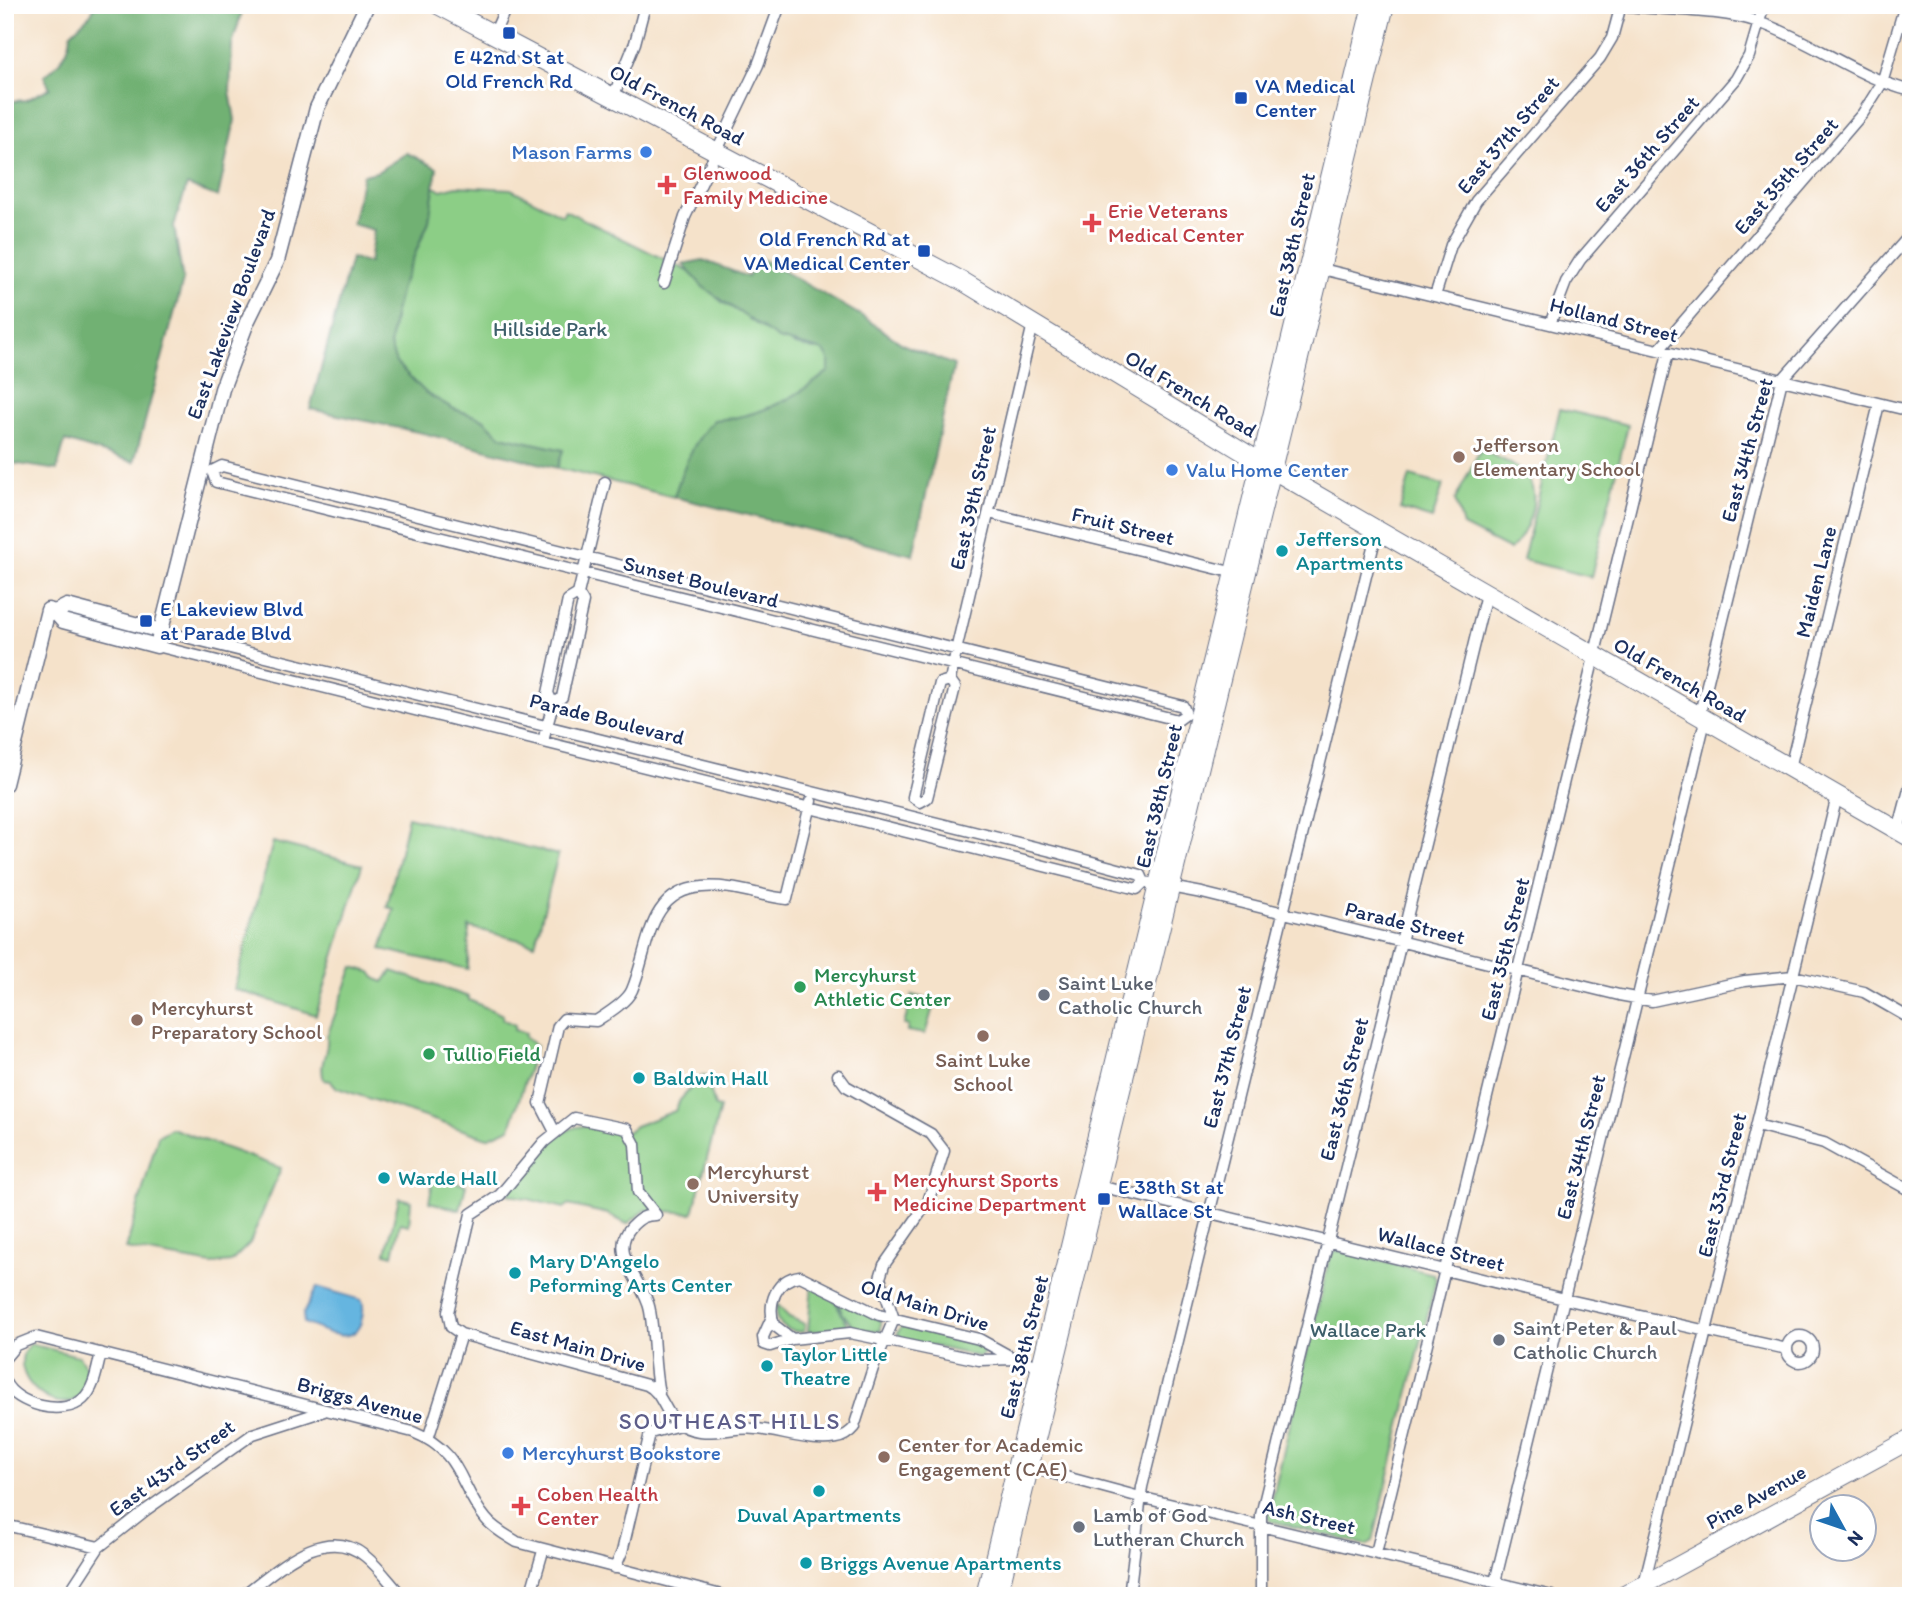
<svg xmlns="http://www.w3.org/2000/svg" width="1916" height="1601" viewBox="0 0 1916 1601" font-family="Itim,sans-serif">
<style>
.green{fill:#8cce86;stroke:#547e72;stroke-width:2}
.forest{fill:#71b173;stroke:#467068;stroke-width:2}
.water{fill:#65b5e0;stroke:#40729f;stroke-width:2}
.lines{fill:none;stroke-linecap:round;stroke-linejoin:round}
.minor-casing{stroke:#676e84;stroke-width:13}
.tertiary-casing{stroke:#676e84;stroke-width:17}
.secondary-casing{stroke:#676e84;stroke-width:18}
.primary-casing{stroke:#676e84;stroke-width:20}
.minor{stroke:#fff;stroke-width:10}
.tertiary{stroke:#fff;stroke-width:14}
.secondary{stroke:#fff;stroke-width:16}
.primary{stroke:#fff;stroke-width:18}
.transit-dot{fill:#1a4fb4;stroke:#fff;stroke-width:2.5}
.shop-dot{fill:#3f7fe0;stroke:#fff;stroke-width:2.5}
.health-dot{fill:#e0444e;stroke:#fff;stroke-width:2.5}
.education-dot{fill:#8d6e63;stroke:#fff;stroke-width:2.5}
.culture-dot{fill:#0f9aa8;stroke:#fff;stroke-width:2.5}
.leisure-dot{fill:#2e9e5b;stroke:#fff;stroke-width:2.5}
.worship-dot{fill:#6b7280;stroke:#fff;stroke-width:2.5}
.labels{text-anchor:middle;stroke-width:6;stroke-linejoin:round;paint-order:stroke}
.transit-label{font-size:21px;fill:#164399;stroke:#fff;text-anchor:start}
.street-label{font-size:21px;fill:#1b2f5e;stroke:#fff}
.shop-label{font-size:21px;fill:#366cbe;stroke:#fff;text-anchor:start}
.health-label{font-size:21px;fill:#be3a42;stroke:#fff;text-anchor:start}
.park-label{font-size:21px;fill:#3d5f6a;stroke:#fff}
.education-label{font-size:21px;fill:#785e54;stroke:#fff;text-anchor:start}
.culture-label{font-size:21px;fill:#0d838f;stroke:#fff;text-anchor:start}
.leisure-label{font-size:21px;fill:#27864d;stroke:#fff;text-anchor:start}
.worship-label{font-size:21px;fill:#5b616d;stroke:#fff;text-anchor:start}
.neighbourhood-label{font-size:23px;letter-spacing:2px;fill:#5d5d89;stroke:#fff}
</style>
<rect width="100%" height="100%" fill="#fff"/>
<filter id="ink" filterUnits="userSpaceOnUse"><feTurbulence type="fractalNoise" baseFrequency=".0143" numOctaves="2"/><feDisplacementMap in="SourceGraphic" scale="14" xChannelSelector="R" yChannelSelector="G"/><feConvolveMatrix kernelMatrix="1 2 1 2 8 2 1 2 1" color-interpolation-filters="sRGB"/></filter>
<filter id="wash" filterUnits="userSpaceOnUse"><feTurbulence type="fractalNoise" baseFrequency=".00686" numOctaves="4" result="noise"/><feDisplacementMap in="SourceGraphic" scale="28" xChannelSelector="R" yChannelSelector="G"/><feGaussianBlur stdDeviation="1.57" result="paint"/><feColorMatrix in="noise" values="0 0 0 0 0 0 0 0 0 0 0 0 0 0 0 0 0 1.4 0 .05"/><feComposite in="paint" operator="in"/></filter>
<g filter="url(#wash)">
<rect width="100%" height="100%" fill="#f5e2ca"/>
<path class="green" d="M432,186L441,190L457,186L511,189L562,215L565,210L688,271L722,302L795,345L824,351L829,359V371C794,399 758,418 714,420C692,442 683,469 674,497L557,468L563,450L501,436L483,419L454,409L426,393L396,364L390,346L394,316L401,287L429,221Z
M1560,409L1628,425L1591,577L1523,560Z
M1480,450C1496,457 1518,464 1528,479C1542,500 1526,535 1510,550L1463,526L1455,500Z
M1410,476L1443,485L1432,519L1400,509Z
M408,817L558,855L535,944L469,927L468,969L381,949L394,909L387,907Z
M273,842L362,865L316,1015L234,989Z
M353,967L371,972L376,979L384,982L392,971L469,997V1000L503,1015L502,1019L515,1025L514,1030L526,1033L525,1037L536,1046L510,1128L487,1138L337,1088L331,1081L324,1080C318,1063 329,1053 327,1036Z
M912,995L935,1001L925,1034L907,1031L908,1026L904,1025Z
M703,1075L707,1077L715,1107L720,1108L693,1213L646,1210L627,1224L608,1214L568,1205L564,1208L507,1194C541,1154 564,1104 623,1135L635,1126L675,1111L680,1100Z
M171,1128L281,1168L250,1243L231,1262L212,1264L126,1249L158,1136Z
M434,1176L466,1185L460,1210L429,1202Z
M399,1198L411,1201L409,1225L400,1223L393,1255L386,1253Z
M1338,1250L1434,1274L1436,1280L1373,1541L1366,1545L1271,1521L1268,1517L1329,1260L1332,1253Z
M812,1283L832,1295L849,1328L808,1332Z
M837,1299L881,1320V1331L856,1329L842,1313Z
M777,1304L789,1317L805,1324L804,1332C792,1332 780,1329 776,1316Z
M903,1325L983,1343L986,1351L980,1357L902,1339L897,1333Z
M30,1344L79,1356L87,1369C87,1376 87,1385 83,1391C62,1426 0,1373 30,1344Z"/>
<path class="forest" d="M95,5H244L232,45L230,91L235,120L218,197L187,185L174,226L183,281L134,462L65,441L57,470L5,462V102L26,100L50,88L44,76C59,65 70,52 71,33L91,14Z
M407,153L437,168L429,221L401,287L394,316L390,346L396,363L426,393L454,409L483,419L501,436L563,450L557,468L427,434L310,409L351,258L369,263L374,230L352,224L363,175L377,172Z
M758,257L862,316L904,345L954,365L913,555L674,497C683,468 692,442 714,420C758,418 795,399 829,371V359L824,351L778,339L703,287L683,264L703,260L748,277Z"/>
<path class="water" d="M317,1287L362,1300C364,1306 363,1315 361,1322C353,1348 322,1330 304,1323L303,1314Z"/>
</g>
<g filter="url(#ink)">
<g class="lines">
<g class="minor-casing">
<path id="minor" d="M1618,5C1658,10 1722,9 1758,22C1811,40 1856,77 1911,91
M494,34L507,5
M613,97L635,43L645,5
M1318,268L1911,411
M664,283L685,217L758,65L780,5
M1435,296L1451,245L1476,201L1600,58L1612,38L1621,5
M1550,324L1566,282L1580,260L1736,79L1749,56L1764,5
M1659,350L1863,113L1882,83L1905,5
M222,466L1183,706L1186,714L1178,720L216,482L212,471Z
M989,513L1239,574
M578,594L583,602L562,697L553,704L548,693L568,600Z
M578,594L605,482
M161,631L1059,853L1141,875L1144,882L1202,893L1619,995L1652,1001L1745,981L1793,976L1864,992L1911,1019
M157,646L1137,889L1144,882
M950,680L940,683L913,797L920,802L927,798L955,687L950,680L958,642L1033,324
M1699,717L1782,380L1911,234
M543,741L553,704
M1790,768L1879,404
M1898,831L1911,782
M838,1075L846,1086L931,1134L944,1151L928,1202L884,1265L880,1278L894,1319L873,1368L856,1421
M1757,1125L1824,1143L1911,1191
M555,1132L540,1103L558,1026L564,1019L596,1021C607,1014 627,1002 632,990C649,951 646,891 702,887C730,884 760,896 787,899L811,801
M1095,1185L1564,1299L1787,1349
M772,1317L763,1337L764,1344L770,1346L792,1339
M1787 1349a13 13 0 1 1 26 0a13 13 0 1 1-26 0Z
M5,1358L16,1345L36,1337L413,1432C464,1453 457,1484 486,1519C494,1529 506,1535 517,1542L725,1596
M1015,1359L979,1360L850,1333L792,1339L774,1325C767,1303 776,1279 800,1276L879,1315L979,1339L1015,1359L1045,1367
M5,1382C16,1405 64,1417 83,1399C95,1388 97,1368 101,1353
M659,1393C653,1366 655,1338 650,1311C646,1283 606,1254 632,1226C640,1218 645,1215 656,1215L638,1192L635,1144L627,1129L574,1118L544,1142L500,1195L471,1214L448,1312L451,1327L461,1334L647,1385C664,1393 664,1416 681,1425C706,1439 730,1426 756,1429C781,1431 811,1443 837,1438C844,1437 850,1433 855,1427
M428,1439L461,1334
M1025,1466L1140,1497L1552,1596
M5,1525L99,1547
M1376,1553L1668,353
M615,1568L622,1552L650,1433L680,1425
M1495,1582L1705,721
M1644,1584L1837,796
M67,1596L99,1547L146,1510L253,1434L324,1411
M242,1596C275,1572 323,1522 365,1556C379,1567 390,1583 402,1596
M530,1596L543,1551
M1129,1596L1142,1487L1377,531
M1261,1596V1515L1486,594"/>
</g>
<g class="tertiary-casing">
<path id="tertiary" d="M55,612L67,606L161,631
M5,784L48,610L55,612L63,621L157,646L222,389L247,322L277,261L317,108L367,5"/>
</g>
<g class="secondary-casing">
<path id="secondary" d="M984,1596L1371,5
M999,1596L1386,5"/>
</g>
<g class="primary-casing">
<path id="primary" d="M438,5L964,282L1275,471L1911,838
M1623,1596L1911,1439"/>
</g>
<use href="#minor" class="minor"/>
<use href="#tertiary" class="tertiary"/>
<use href="#secondary" class="secondary"/>
<use href="#primary" class="primary"/>
</g>
</g>
<g class="transit-dot">
<rect x="502" y="26" width="14" height="14" rx="3.5"/>
<rect x="1234" y="91" width="14" height="14" rx="3.5"/>
<rect x="917" y="244" width="14" height="14" rx="3.5"/>
<rect x="139" y="614" width="14" height="14" rx="3.5"/>
<rect x="1097" y="1192" width="14" height="14" rx="3.5"/>
</g>
<g class="shop-dot">
<circle cx="646" cy="152" r="7"/>
<circle cx="1172" cy="470" r="7"/>
<circle cx="508" cy="1453" r="7"/>
</g>
<g class="health-dot">
<path d="M663.5 174.5h7v7h7v7h-7v7h-7v-7h-7v-7h7z"/>
<path d="M1088.5 212.5h7v7h7v7h-7v7h-7v-7h-7v-7h7z"/>
<path d="M873.5 1181.5h7v7h7v7h-7v7h-7v-7h-7v-7h7z"/>
<path d="M517.5 1495.5h7v7h7v7h-7v7h-7v-7h-7v-7h7z"/>
</g>
<g class="education-dot">
<circle cx="1459" cy="457" r="7"/>
<circle cx="137" cy="1020" r="7"/>
<circle cx="983" cy="1036" r="7"/>
<circle cx="693" cy="1184" r="7"/>
<circle cx="884" cy="1457" r="7"/>
</g>
<g class="culture-dot">
<circle cx="1282" cy="551" r="7"/>
<circle cx="639" cy="1078" r="7"/>
<circle cx="384" cy="1178" r="7"/>
<circle cx="515" cy="1273" r="7"/>
<circle cx="767" cy="1366" r="7"/>
<circle cx="819" cy="1491" r="7"/>
<circle cx="806" cy="1563" r="7"/>
</g>
<g class="leisure-dot">
<circle cx="800" cy="987" r="7"/>
<circle cx="429" cy="1054" r="7"/>
</g>
<g class="worship-dot">
<circle cx="1044" cy="995" r="7"/>
<circle cx="1499" cy="1340" r="7"/>
<circle cx="1079" cy="1527" r="7"/>
</g>
<g class="labels">
<g class="transit-label">
<text x="509" y="64" text-anchor="middle">E 42nd St at<tspan x="509" dy="24">Old French Rd</tspan></text>
<text x="1255" y="93">VA Medical<tspan x="1255" dy="24">Center</tspan></text>
<text x="910" y="246" text-anchor="end">Old French Rd at<tspan x="910" dy="24">VA Medical Center</tspan></text>
<text x="160" y="616">E Lakeview Blvd<tspan x="160" dy="24">at Parade Blvd</tspan></text>
<text x="1118" y="1194">E 38th St at<tspan x="1118" dy="24">Wallace St</tspan></text>
</g>
<g class="street-label">
<text transform="translate(677 105) rotate(28)" y="7">Old French Road</text>
<text transform="translate(1508 135) rotate(-50)" y="7">East 37th Street</text>
<text transform="translate(1647 154) rotate(-49)" y="7">East 36th Street</text>
<text transform="translate(1786 176) rotate(-49)" y="7">East 35th Street</text>
<text transform="translate(1292 245) rotate(-77)" y="7">East 38th Street</text>
<text transform="translate(231 314) rotate(-70)" y="7">East Lakeview Boulevard</text>
<text transform="translate(1614 320) rotate(14)" y="7">Holland Street</text>
<text transform="translate(1191 394) rotate(31)" y="7">Old French Road</text>
<text transform="translate(1747 450) rotate(-75)" y="7">East 34th Street</text>
<text transform="translate(973 498) rotate(-77)" y="7">East 39th Street</text>
<text transform="translate(1123 526) rotate(14)" y="7">Fruit Street</text>
<text transform="translate(701 582) rotate(14)" y="7">Sunset Boulevard</text>
<text transform="translate(1816 582) rotate(-76)" y="7">Maiden Lane</text>
<text transform="translate(1680 680) rotate(30)" y="7">Old French Road</text>
<text transform="translate(607 719) rotate(14)" y="7">Parade Boulevard</text>
<text transform="translate(1159 796) rotate(-77)" y="7">East 38th Street</text>
<text transform="translate(1405 923) rotate(14)" y="7">Parade Street</text>
<text transform="translate(1505 949) rotate(-76)" y="7">East 35th Street</text>
<text transform="translate(1227 1057) rotate(-76)" y="7">East 37th Street</text>
<text transform="translate(1344 1089) rotate(-76)" y="7">East 36th Street</text>
<text transform="translate(1581 1147) rotate(-76)" y="7">East 34th Street</text>
<text transform="translate(1722 1185) rotate(-76)" y="7">East 33rd Street</text>
<text transform="translate(1441 1249) rotate(14)" y="7">Wallace Street</text>
<text transform="translate(925 1305) rotate(17)" y="7">Old Main Drive</text>
<text transform="translate(578 1346) rotate(16)" y="7">East Main Drive</text>
<text transform="translate(1024 1347) rotate(-76)" y="7">East 38th Street</text>
<text transform="translate(360 1400) rotate(15)" y="7">Briggs Avenue</text>
<text transform="translate(172 1468) rotate(-36)" y="7">East 43rd Street</text>
<text transform="translate(1756 1497) rotate(-29)" y="7">Pine Avenue</text>
<text transform="translate(1309 1517) rotate(13)" y="7">Ash Street</text>
</g>
<g class="shop-label">
<text x="632" y="159" text-anchor="end">Mason Farms</text>
<text x="1186" y="477">Valu Home Center</text>
<text x="522" y="1460">Mercyhurst Bookstore</text>
</g>
<g class="health-label">
<text x="683" y="180">Glenwood<tspan x="683" dy="24">Family Medicine</tspan></text>
<text x="1108" y="218">Erie Veterans<tspan x="1108" dy="24">Medical Center</tspan></text>
<text x="893" y="1187">Mercyhurst Sports<tspan x="893" dy="24">Medicine Department</tspan></text>
<text x="537" y="1501">Coben Health<tspan x="537" dy="24">Center</tspan></text>
</g>
<g class="park-label">
<text x="550" y="336">Hillside Park</text>
<text x="1368" y="1337">Wallace Park</text>
</g>
<g class="education-label">
<text x="1473" y="452">Jefferson<tspan x="1473" dy="24">Elementary School</tspan></text>
<text x="151" y="1015">Mercyhurst<tspan x="151" dy="24">Preparatory School</tspan></text>
<text x="983" y="1067" text-anchor="middle">Saint Luke<tspan x="983" dy="24">School</tspan></text>
<text x="707" y="1179">Mercyhurst<tspan x="707" dy="24">University</tspan></text>
<text x="898" y="1452">Center for Academic<tspan x="898" dy="24">Engagement (CAE)</tspan></text>
</g>
<g class="culture-label">
<text x="1296" y="546">Jefferson<tspan x="1296" dy="24">Apartments</tspan></text>
<text x="653" y="1085">Baldwin Hall</text>
<text x="398" y="1185">Warde Hall</text>
<text x="529" y="1268">Mary D'Angelo<tspan x="529" dy="24">Peforming Arts Center</tspan></text>
<text x="781" y="1361">Taylor Little<tspan x="781" dy="24">Theatre</tspan></text>
<text x="819" y="1522" text-anchor="middle">Duval Apartments</text>
<text x="820" y="1570">Briggs Avenue Apartments</text>
</g>
<g class="leisure-label">
<text x="814" y="982">Mercyhurst<tspan x="814" dy="24">Athletic Center</tspan></text>
<text x="443" y="1061">Tullio Field</text>
</g>
<g class="worship-label">
<text x="1058" y="990">Saint Luke<tspan x="1058" dy="24">Catholic Church</tspan></text>
<text x="1513" y="1335">Saint Peter &amp; Paul<tspan x="1513" dy="24">Catholic Church</tspan></text>
<text x="1093" y="1522">Lamb of God<tspan x="1093" dy="24">Lutheran Church</tspan></text>
</g>
<g class="neighbourhood-label">
<text x="730" y="1429">SOUTHEAST HILLS</text>
</g>
</g>
<rect width="1916" height="1601" fill="none" stroke="#fff" stroke-width="28"/>
<g transform="translate(1843 1528) rotate(130)"><circle r="33" fill="#ffffff" stroke="#a4acbf" stroke-width="2"/>
<path d="M0-5L12 26L0 18L-12 26Z" fill="#1f6fb2"/>
<text y="-10" font-size="19" font-weight="bold" text-anchor="middle" fill="#1b2f5e">N</text>
</g>
</svg>
